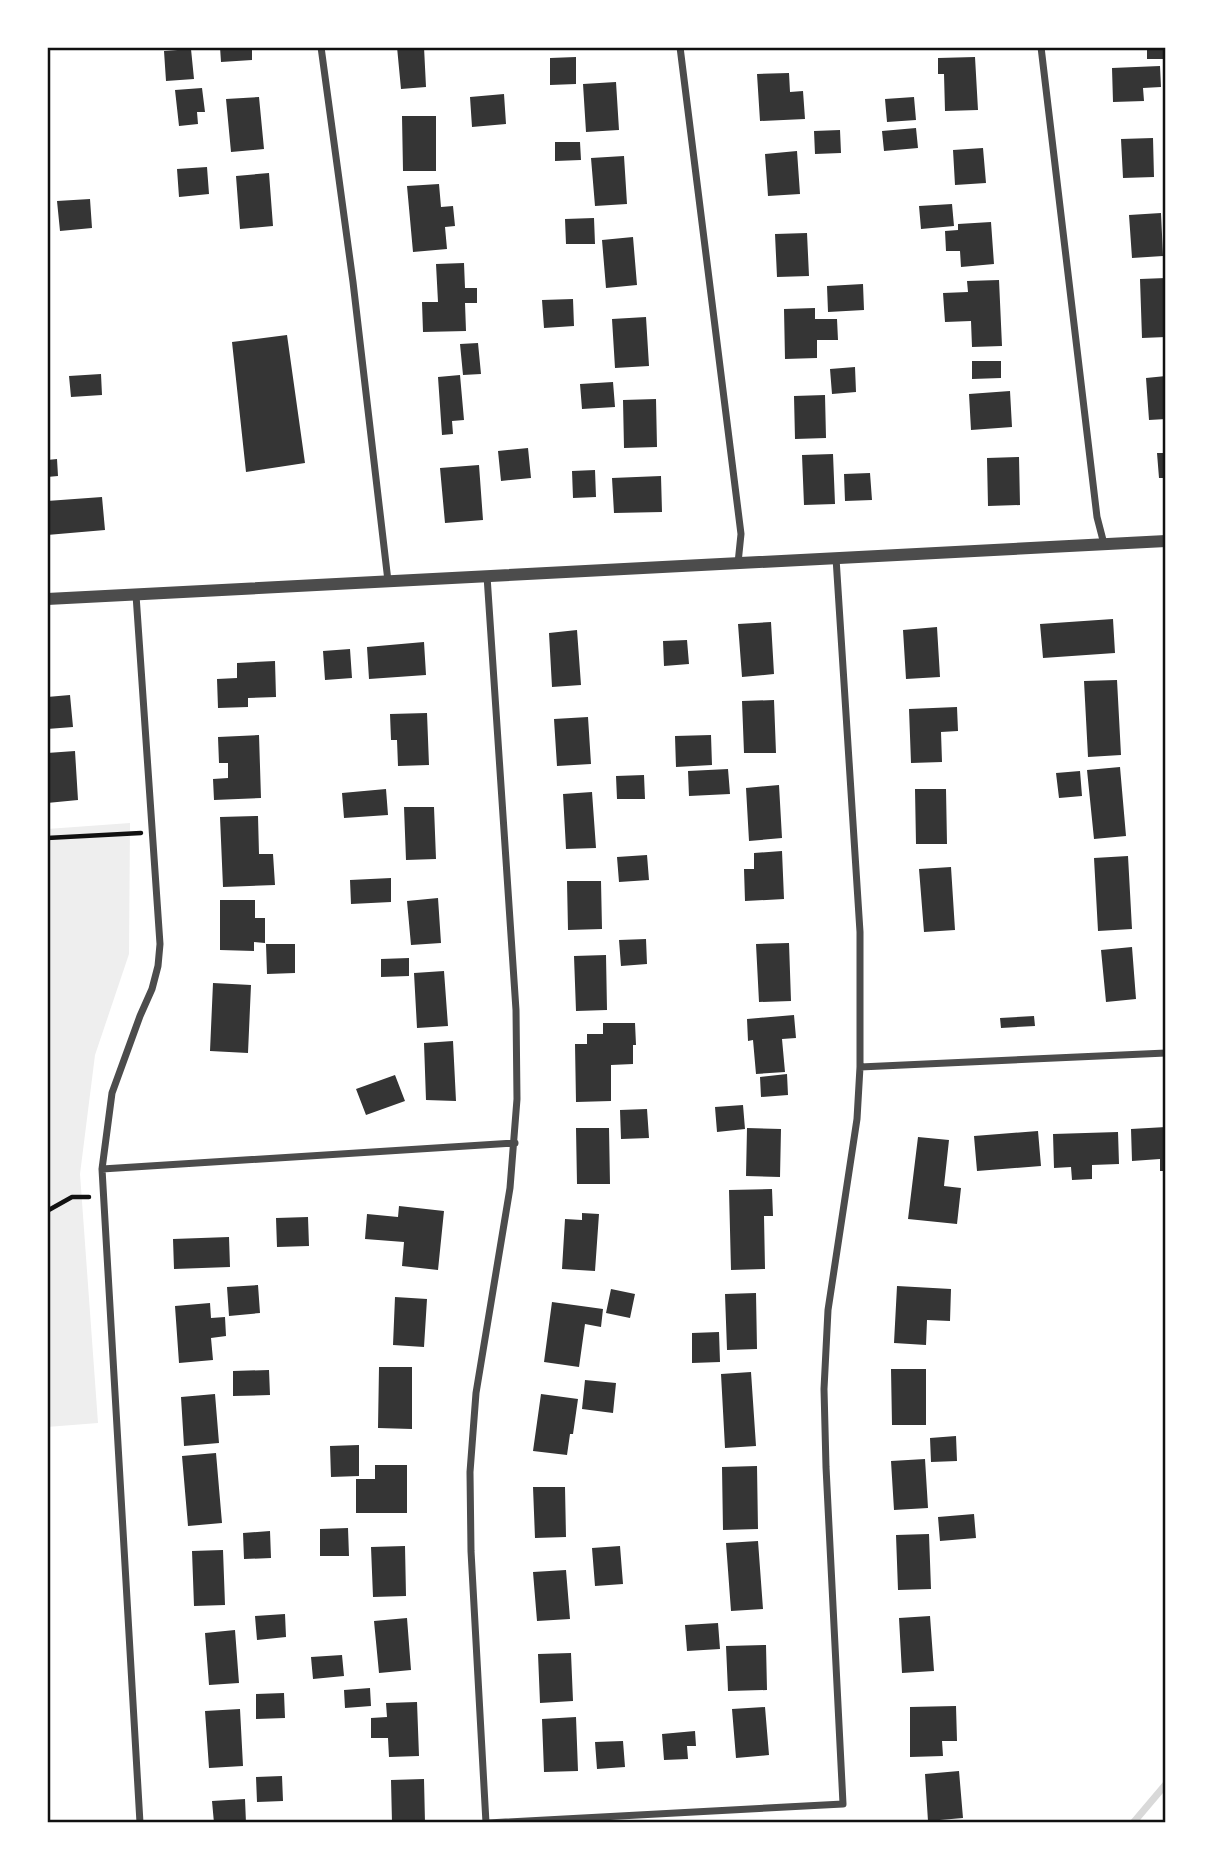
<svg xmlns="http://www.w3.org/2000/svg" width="1213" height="1870" viewBox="0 0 1213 1870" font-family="Barlow,sans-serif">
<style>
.green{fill:#eee}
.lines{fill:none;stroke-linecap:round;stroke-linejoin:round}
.stream{stroke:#d9d9d9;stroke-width:7}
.building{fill:#353535}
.path{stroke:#111;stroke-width:4.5}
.minor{stroke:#4c4c4c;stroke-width:7}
.tertiary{stroke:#4c4c4c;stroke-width:12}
.neatline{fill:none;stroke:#111;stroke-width:2.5}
</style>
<rect width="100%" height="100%" fill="#fff"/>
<path class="green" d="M130,823L129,954L95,1055L80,1174L98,1423L47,1427V829Z"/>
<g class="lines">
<path class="stream" d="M1133,1823L1166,1784"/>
</g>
<path class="building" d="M220,47H252V60L221,62Z
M397,47H424L426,87L401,89Z
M1147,47H1166V59H1147Z
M191,49L194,79L166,81L164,51Z
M576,57V84L550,85V58Z
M975,57L978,110L945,111L944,74H938V58Z
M1160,66L1161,87L1143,88L1144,101L1113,102L1112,68Z
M789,73L790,92L803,91L805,119L760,121L757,74Z
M616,82L619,130L586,132L583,84Z
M202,88L205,112H197L198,124L179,126L175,90Z
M504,94L506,124L472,127L470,97Z
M259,97L264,149L231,152L226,99Z
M914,97L916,120L887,122L885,99Z
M402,116H436V171H403Z
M916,128L918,148L884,151L882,131Z
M840,130L841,153L815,154L814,131Z
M1153,138L1154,177L1123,178L1121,139Z
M555,142H580L581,160L555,161Z
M983,148L986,183L955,185L953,150Z
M797,151L800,194L768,196L765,154Z
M624,156L627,204L595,206L591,158Z
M207,167L209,194L179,197L177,169Z
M269,173L273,226L240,229L236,176Z
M439,184L441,207L453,206L455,226L445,227L447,249L413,252L407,186Z
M90,199L92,228L60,231L57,201Z
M952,204L954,226L921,229L919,206Z
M1161,213L1163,256L1132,258L1129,215Z
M594,218L595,244H566L565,219Z
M991,222L994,264L961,267L960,251H946L945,231L958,230V224Z
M807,233L809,276L777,277L775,234Z
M633,237L637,285L606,288L602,240Z
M464,263L465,288H477V303H465L466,331L423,332L422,302H438L436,264Z
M1166,278V337L1142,338L1140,279Z
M999,280L1002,346L972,347L971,321L945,322L943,293L968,292L967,281Z
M863,284L864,310L828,312L827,286Z
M573,299L574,326L544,328L542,300Z
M815,308V319H837L838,340H817V358L785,359L784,309Z
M646,317L649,366L615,368L612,319Z
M287,335L305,463L246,472L232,342Z
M478,343L481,374L463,375L460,344Z
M972,361H1001V378L972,379Z
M855,367L856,392L832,394L830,369Z
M101,374L102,395L71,397L69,376Z
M460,375L464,420L452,421L453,434L442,435L438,377Z
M1166,376V419L1149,420L1146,378Z
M613,382L615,407L582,409L580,384Z
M1010,391L1012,427L971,430L969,394Z
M825,395L826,438L795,439L794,396Z
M656,399L657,447L624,448L623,400Z
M528,448L531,478L501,481L498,451Z
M1157,453H1166V478H1159Z
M833,454L835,504L804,505L802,455Z
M1019,457L1020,505L988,506L987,458Z
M57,459L58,476L47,477V460Z
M479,465L483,520L445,523L440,468Z
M595,470L596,497L573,498L572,471Z
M870,473L872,500L845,501L844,474Z
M661,476L662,512L614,513L612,478Z
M102,497L105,530L47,535V501Z
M1113,619L1115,653L1043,658L1040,624Z
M771,622L774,674L742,677L738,624Z
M937,627L940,677L906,679L903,630Z
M577,630L581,685L552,687L549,633Z
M687,640L689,664L664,666L663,641Z
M424,642L426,675L369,679L367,647Z
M350,649L352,678L325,680L323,651Z
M275,661L276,697L248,698V707L218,708L217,679L237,678V663Z
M1117,680L1121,755L1088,757L1084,681Z
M70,695L73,727L47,729V697Z
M774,700L776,753H744L742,701Z
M957,707L958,731L941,732L942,762L911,763L909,709Z
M427,713L429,765L398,766L397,740H391L390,714Z
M588,717L591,764L557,766L554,719Z
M259,735L261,798L214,800L213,779L228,778V763H219L218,737Z
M711,735L712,765L676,767L675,736Z
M75,751L78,800L47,803V753Z
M1120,767L1126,836L1094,839L1087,770Z
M728,769L730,794L689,796L688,771Z
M1080,771L1082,796L1059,798L1056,773Z
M644,775L645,799H617L616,776Z
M779,785L782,838L749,841L746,788Z
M386,789L388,815L344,818L342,793Z
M915,789H946L947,844H916Z
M592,792L596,848L566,849L563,794Z
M404,807H434L436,859L406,860Z
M258,816L259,854H273L275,885L223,887L220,817Z
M782,851L784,899L745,901L744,869H754V853Z
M647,855L649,880L619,882L617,857Z
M1128,856L1132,929L1098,931L1094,858Z
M951,867L955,930L924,932L919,869Z
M391,878V902L351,904L350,880Z
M567,881H601L602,929L568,930Z
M438,898L441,943L411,945L407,901Z
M220,900H255V918H265V943L254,942V951L220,950Z
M646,939L647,964L621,966L619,940Z
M789,943L791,1001L759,1002L756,944Z
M266,944H295V973L267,974Z
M1132,947L1136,999L1106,1002L1101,950Z
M606,955L607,1010L576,1011L574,956Z
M409,958V976L381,977V959Z
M444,971L448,1026L417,1028L414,973Z
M213,983L251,985L248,1053L210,1051Z
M794,1015L796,1038L782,1039L785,1072L756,1074L753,1040L748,1041L747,1019Z
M1034,1016L1035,1026L1001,1028L1000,1018Z
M603,1023H635L636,1045H633V1064L611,1065V1101L576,1102L575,1044H587V1034H603Z
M453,1041L456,1101L426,1100L424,1043Z
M787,1074L788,1095L761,1097L760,1077Z
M395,1075L405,1101L366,1115L356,1089Z
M743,1105L745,1129L717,1132L715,1107Z
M647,1109L649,1138L621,1139L620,1110Z
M1166,1127V1171H1160V1159L1132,1161L1131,1129Z
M576,1128H609L610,1184H577Z
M747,1128L781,1129L780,1177L746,1176Z
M1038,1131L1041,1166L977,1171L974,1136Z
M1118,1132L1119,1164L1092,1165V1179L1072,1180L1071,1167L1054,1168L1053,1134Z
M918,1137L949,1140L944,1186L961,1188L957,1224L908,1219Z
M772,1189L773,1216H764L765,1269L731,1270L729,1190Z
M399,1206L444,1211L438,1270L402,1266L404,1242L365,1239L367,1214L398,1217Z
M582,1213L599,1214L595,1271L562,1269L565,1219L582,1220Z
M308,1217L309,1246L277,1247L276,1218Z
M229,1237L230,1267L174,1269L173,1239Z
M258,1285L260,1313L229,1316L227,1287Z
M897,1286L951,1289L950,1321L927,1320L926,1345L894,1343Z
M611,1289L635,1294L630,1318L606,1313Z
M756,1293L757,1349L727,1350L725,1294Z
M395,1297L427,1299L424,1347L393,1345Z
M552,1302L603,1309L601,1327L585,1324L579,1367L544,1362Z
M210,1303L211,1318L225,1317L226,1336L211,1338L213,1360L179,1363L175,1306Z
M719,1332L720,1362L692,1363V1333Z
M379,1367H412V1429L378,1428Z
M891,1369H926V1425H892Z
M269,1370L270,1395L233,1396V1371Z
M751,1372L756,1446L725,1448L721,1374Z
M585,1380L616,1383L613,1413L582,1409Z
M215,1394L219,1443L184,1446L181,1397Z
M541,1394L578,1399L573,1434H570L567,1455L533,1451Z
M956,1436L957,1461L931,1462L930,1438Z
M359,1445V1476L331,1477L330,1446Z
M216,1453L222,1523L188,1526L182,1456Z
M925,1459L928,1508L894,1510L891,1461Z
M375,1465H407V1513H356V1479H375Z
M757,1466L758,1529L723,1530L722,1467Z
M533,1487H565L566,1537L535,1538Z
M974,1514L976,1538L940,1541L938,1517Z
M348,1528L349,1556H320V1529Z
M270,1531L271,1558L244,1559L243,1533Z
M929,1534L931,1589L898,1590L896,1535Z
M758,1541L763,1609L731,1611L726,1543Z
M405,1546L406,1596L373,1597L371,1547Z
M620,1546L623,1584L595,1586L592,1548Z
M223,1550L225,1605L194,1606L192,1551Z
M566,1570L570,1619L537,1621L533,1572Z
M285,1614L286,1637L257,1640L255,1616Z
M930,1616L934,1671L902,1673L899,1618Z
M407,1618L411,1670L379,1673L374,1621Z
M718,1623L720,1649L687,1651L685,1625Z
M235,1630L239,1683L209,1685L205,1633Z
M766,1645L767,1690L728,1691L726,1646Z
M571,1653L573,1701L540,1703L538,1654Z
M342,1655L344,1676L313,1679L311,1657Z
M370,1688L371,1706L345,1708L344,1690Z
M284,1693L285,1718L256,1719V1694Z
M417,1702L419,1756L389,1757L388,1738H371V1718L387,1717L386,1703Z
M956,1706L957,1741H942L943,1756L910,1757V1707Z
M765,1707L769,1755L736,1758L732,1709Z
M240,1709L243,1766L209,1768L205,1711Z
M576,1717L578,1771L544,1772L542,1719Z
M695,1731L696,1746H687L688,1759L664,1760L662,1734Z
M623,1741L625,1767L597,1769L595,1742Z
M959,1771L963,1818L928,1821L925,1774Z
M282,1776L283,1801L257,1802L256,1777Z
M424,1779L425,1823H392L391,1780Z
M245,1799L246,1823H214L212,1801Z"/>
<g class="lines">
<path class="path" d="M47,838L141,833
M47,1211L72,1197H89"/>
<path class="minor" d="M321,47L353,282L388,581
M680,47L741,534L738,563
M1041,47L1097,517L1104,544
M136,595L160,944L158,966L152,989L140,1016L112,1093L102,1169L140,1823
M860,1067L1166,1053
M102,1169L515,1143
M486,1823L471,1551L470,1472L476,1393L510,1188L517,1099L516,1010L487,576
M488,1823L843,1804L826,1467L824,1389L828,1310L857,1119L860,1067V932L836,558"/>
<path class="tertiary" d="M47,599L1166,541"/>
</g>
<rect width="1213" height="1870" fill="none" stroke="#ffffff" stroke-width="98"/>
<rect x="49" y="49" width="1115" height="1772" class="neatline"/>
</svg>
